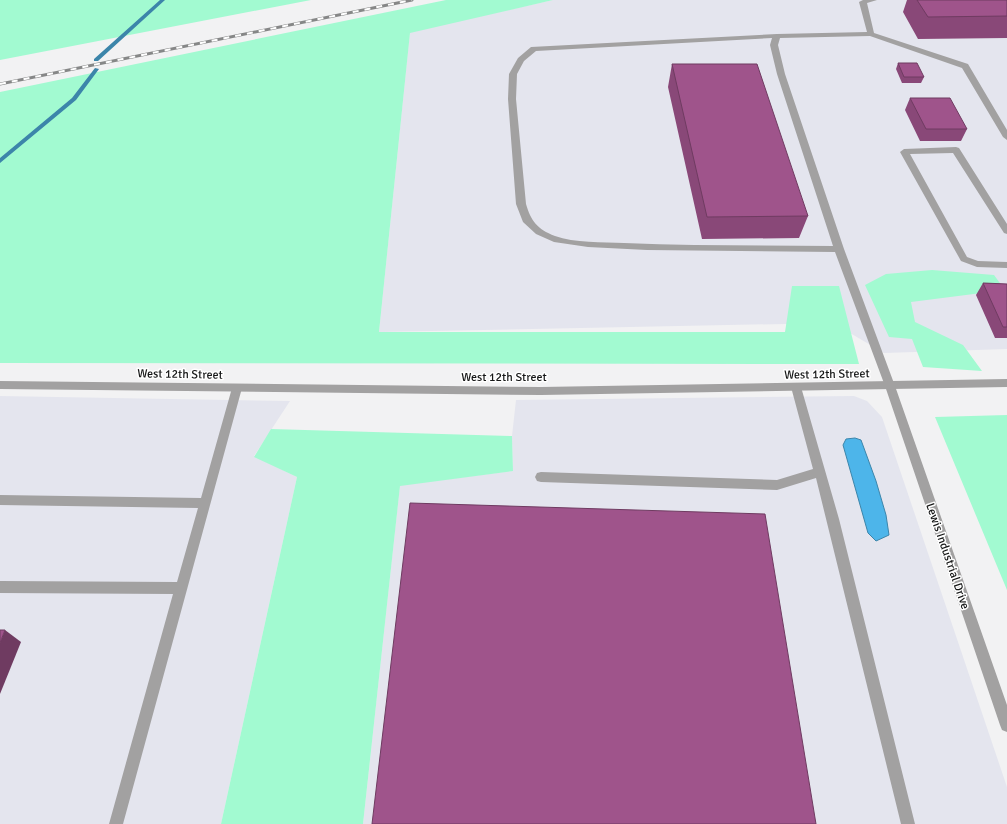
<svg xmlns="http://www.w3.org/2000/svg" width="1007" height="824" viewBox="0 0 1007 824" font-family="Signika,sans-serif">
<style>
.built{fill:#e4e5ee}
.green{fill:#a2fad1}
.water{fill:#4db5ea;stroke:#3c85aa}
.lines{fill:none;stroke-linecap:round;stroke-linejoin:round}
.stream{fill:#3c85aa;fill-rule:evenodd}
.service{fill:#a2a1a1;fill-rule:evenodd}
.minor{fill:#a2a1a1;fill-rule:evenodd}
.tertiary{fill:#a2a1a1;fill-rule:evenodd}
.rail-casing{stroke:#868787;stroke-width:3}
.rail{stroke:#fff;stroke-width:2;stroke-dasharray:6;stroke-linecap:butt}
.wall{fill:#894878}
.shaded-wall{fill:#6f3b61}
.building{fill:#9f548b;stroke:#6f3b61}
.labels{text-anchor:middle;stroke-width:3;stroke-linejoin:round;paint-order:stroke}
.street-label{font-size:12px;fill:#151616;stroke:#fff}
</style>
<rect width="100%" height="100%" fill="#f2f2f3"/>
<path class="built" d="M553,0H1007V349L884,353L833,323L379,332L410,32Z
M0,396L290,401L254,456L297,477L221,824H0Z
M854,396L867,401L882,417L1007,787V824H363L400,485L513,471L512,436L516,400Z"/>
<path class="green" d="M0,0H311L0,60Z
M446,0H553L410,33L379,332H785L792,286H839L859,364L0,363V92Z
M932,270L994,275L1005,290L911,302L915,322L963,345L982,371L923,367L912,339L889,337L865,285L886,274Z
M1007,415V590L935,417Z
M271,429L512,436L513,471L400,486L363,824H221L297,477L254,457Z"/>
<path class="water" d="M855,438L861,440L876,481L886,515L889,535L876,541L868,533L843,445L846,439Z"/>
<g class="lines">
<path class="stream" d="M160,0H165L98,61H94V59Z
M95,68L99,69L76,100L0,163V158L72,98Z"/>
<path class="service" d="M863,0H877L867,3L874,33L968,64L1007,130V140L1003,137L962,68L870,36L780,38L778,45L785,74L844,249L895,386L894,389H886L885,386L835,252L647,250L588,247L554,242L536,234L523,222L516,204L508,99L509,74L518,58L531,47L777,34L867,32L859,2ZM772,38L770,45L777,74L833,246C764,245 694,246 624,243C603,242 574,243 555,236C537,229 531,221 526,204L516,99L517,74L524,61L536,51Z
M956,147L959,148L1007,224V234L1004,233L953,153L910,154L967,257L978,261L1007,262V268L977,267L961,261L900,152L904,149Z
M796,383L800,384L801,387L839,519L915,824H901L816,478L777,490L541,482L537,481L535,477L537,473L541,472L777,480L813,469L791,387L792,384Z
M237,384L241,385L242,388L123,824H109L173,594L0,593V581L177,582L198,508L0,505V495L201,498L232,388L233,385Z"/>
<path class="minor" d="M890,382L894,383L895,386L1007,705V732L1002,730L1000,725L885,386L886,383Z"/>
<path class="tertiary" d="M1007,379V387L541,395L0,389V381L541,387Z"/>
<g class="rail-casing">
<path id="rail" d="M0,84L412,0"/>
</g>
<use href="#rail" class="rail"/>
</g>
<path class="wall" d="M907,0H1007V38L918,39L903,12Z
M898,63L924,77L921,83H902L896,69Z
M672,64L808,216L799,238L702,239L668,87Z
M910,98L967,129L961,141H920L905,110Z
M983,283L1007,284V338H995L976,295Z"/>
<path class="shaded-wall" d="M5,630L21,642L0,694V643Z"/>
<path class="building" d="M917,0H1007V16L928,17Z
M898,63H917L924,77H904Z
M672,64H757L808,216L707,217Z
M910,98H950L967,129H926Z
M983,283L1007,284V327H1003Z
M410,503L765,514L816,824H372Z
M0,630H5L0,643Z"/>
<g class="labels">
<g class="street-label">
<text transform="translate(180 374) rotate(1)" y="4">West 12th Street</text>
<text transform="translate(827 374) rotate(-1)" y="4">West 12th Street</text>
<text x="504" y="381">West 12th Street</text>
<text transform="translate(948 556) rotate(71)" y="4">Lewis Industrial Drive</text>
</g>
</g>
</svg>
